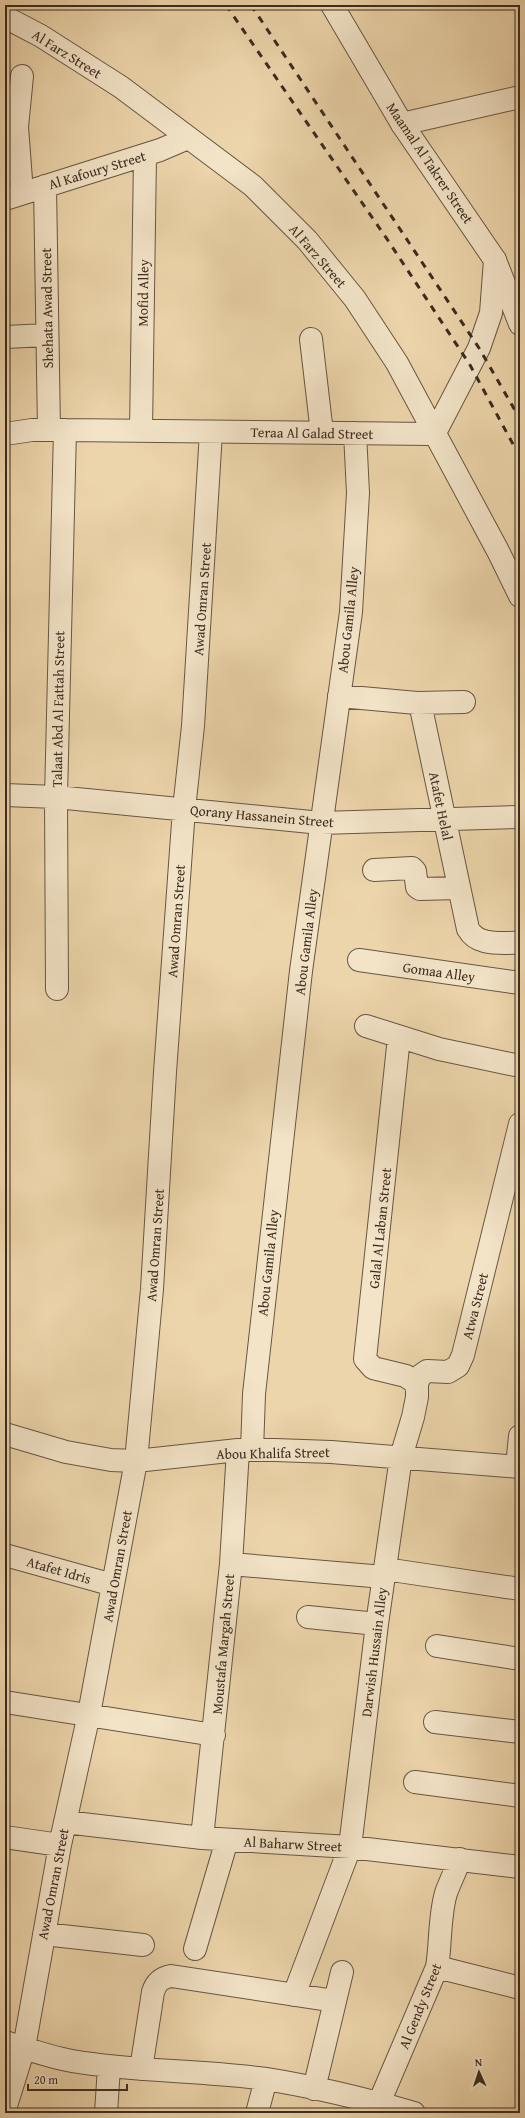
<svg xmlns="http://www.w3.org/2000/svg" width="525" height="2118" viewBox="0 0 525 2118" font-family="'Gentium Book Plus',serif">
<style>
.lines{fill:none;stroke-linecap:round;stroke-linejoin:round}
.minor-casing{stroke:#685643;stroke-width:24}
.tertiary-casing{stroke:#685643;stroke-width:24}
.minor{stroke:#f3e4c8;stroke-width:22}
.tertiary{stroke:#f3e4c8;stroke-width:22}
.rail{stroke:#3b2b20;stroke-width:3;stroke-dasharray:7 7;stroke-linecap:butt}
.labels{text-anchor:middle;stroke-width:3.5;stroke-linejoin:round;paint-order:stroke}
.street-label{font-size:14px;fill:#3b2b20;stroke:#f3e4c8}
</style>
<rect width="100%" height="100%" fill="#edd5ab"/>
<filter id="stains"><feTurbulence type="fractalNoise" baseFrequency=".005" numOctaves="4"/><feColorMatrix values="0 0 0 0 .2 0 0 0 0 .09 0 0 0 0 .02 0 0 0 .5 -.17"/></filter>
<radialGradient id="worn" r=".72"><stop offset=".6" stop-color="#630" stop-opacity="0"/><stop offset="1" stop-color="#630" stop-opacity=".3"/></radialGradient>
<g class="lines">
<g class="minor-casing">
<path id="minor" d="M5,17L41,36L121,87L253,186L307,240L355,299L397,363L498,551L520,596
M5,115L17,127L22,193
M402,124L520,97
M17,127L22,76
M45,186L49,430
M5,199L160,150L188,138
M5,337L47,335
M311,339L322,433
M141,431L145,155
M5,434L32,430H65L429,434L438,427L479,348L491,313L495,260
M339,696L417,703L421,708L468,929C478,947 502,942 520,943
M417,703L464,702
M5,795L56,797L321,823L520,817
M374,870L412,868L415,871L417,887L420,889L459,888
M359,960L520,983
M57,989L56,797L65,430
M366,1026L439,1049L520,1066
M399,1037L365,1359L373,1368L406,1376L417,1384
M5,1434L66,1452L111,1460L136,1461L238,1450H275L331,1452L520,1467
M252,1450L254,1394L301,971L351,612L358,493L355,433
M517,1467L520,1436
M5,1555L113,1585
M231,1564L384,1577
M385,1569L520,1589
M308,1617L377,1624
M437,1646L520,1659
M5,1702L214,1735
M435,1722L520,1732
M415,1782L520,1796
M65,1822L202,1838L350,1847L520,1867
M5,1837L60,1845
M202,1838L231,1564L238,1450
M44,1934L143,1945
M195,1949L227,1840
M437,1967L520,1988
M294,1995L350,1847L377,1624L401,1457L413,1417L417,1397V1384L420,1376L427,1371L448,1372L458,1366L463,1355L520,1124
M5,2042C27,2049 50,2057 72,2061C136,2072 201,2070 266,2079C316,2087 365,2099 414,2113
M141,2069L153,1992C156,1982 161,1978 171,1976L335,2001
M314,2089L342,1972
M379,2103L437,1967C441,1943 439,1917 446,1893C450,1882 456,1870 460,1859
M5,2109L24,2048L60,1845L89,1714L136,1461L152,1289L165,1072L184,809L193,726L211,432
M106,2113L109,2067
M257,2113L266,2079"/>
</g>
<g class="tertiary-casing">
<path id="tertiary" d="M332,5L402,124L495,260L520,324"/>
</g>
<use href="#minor" class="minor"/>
<use href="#tertiary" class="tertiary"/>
<path class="rail" d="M226,5L389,242L470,365L520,457
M251,5L479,348L520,419"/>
</g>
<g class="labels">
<g class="street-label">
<text transform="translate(67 54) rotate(32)" y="5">Al Farz Street</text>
<text transform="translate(430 163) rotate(56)" y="5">Maamal Al Takrer Street</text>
<text transform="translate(97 170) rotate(-17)" y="5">Al Kafoury Street</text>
<text transform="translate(318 256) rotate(49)" y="5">Al Farz Street</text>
<text transform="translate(143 293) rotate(-89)" y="5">Mofid Alley</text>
<text transform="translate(47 308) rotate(-91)" y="5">Shehata Awad Street</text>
<text transform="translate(312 433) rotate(1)" y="5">Teraa Al Galad Street</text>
<text transform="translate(202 599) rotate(-86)" y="5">Awad Omran Street</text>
<text transform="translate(348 620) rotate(-84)" y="5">Abou Gamila Alley</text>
<text transform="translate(58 709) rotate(-89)" y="5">Talaat Abd Al Fattah Street</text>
<text transform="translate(441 806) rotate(78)" y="5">Atafet Helal</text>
<text transform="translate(262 816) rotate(5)" y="5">Qorany Hassanein Street</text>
<text transform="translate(176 921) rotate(-86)" y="5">Awad Omran Street</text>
<text transform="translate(306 942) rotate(-83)" y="5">Abou Gamila Alley</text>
<text transform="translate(439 972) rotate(8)" y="5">Gomaa Alley</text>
<text transform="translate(380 1228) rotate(-84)" y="5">Galal Al Laban Street</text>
<text transform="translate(155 1245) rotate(-86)" y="5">Awad Omran Street</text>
<text transform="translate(268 1263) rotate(-84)" y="5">Abou Gamila Alley</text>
<text transform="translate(475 1306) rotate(-76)" y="5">Atwa Street</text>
<text transform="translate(273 1453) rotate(-1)" y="5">Abou Khalifa Street</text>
<text transform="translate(117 1566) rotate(-80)" y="5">Awad Omran Street</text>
<text transform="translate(59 1570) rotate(16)" y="5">Atafet Idris</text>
<text transform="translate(223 1644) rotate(-85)" y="5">Moustafa Margah Street</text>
<text transform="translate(374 1652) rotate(-83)" y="5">Darwish Hussain Alley</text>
<text transform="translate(293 1844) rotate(3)" y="5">Al Baharw Street</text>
<text transform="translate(53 1884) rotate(-79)" y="5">Awad Omran Street</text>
<text transform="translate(420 2006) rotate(-68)" y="5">Al Gendy Street</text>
</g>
</g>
<rect width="525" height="2118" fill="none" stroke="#edd5ab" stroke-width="20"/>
<rect x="6" y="6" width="513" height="2106" fill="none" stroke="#3b2b20" stroke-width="2"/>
<rect x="10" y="10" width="505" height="2098" fill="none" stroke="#3b2b20"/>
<g transform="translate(479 2072) rotate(357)" stroke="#f3e4c8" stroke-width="3" paint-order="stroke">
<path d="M0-3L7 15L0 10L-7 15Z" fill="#3b2b20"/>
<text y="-6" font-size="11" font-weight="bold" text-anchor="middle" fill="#3b2b20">N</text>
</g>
<path d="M28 2084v6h99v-6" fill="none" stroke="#3b2b20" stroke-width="2"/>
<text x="34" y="2084" font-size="12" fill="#3b2b20" stroke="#f3e4c8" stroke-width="3" paint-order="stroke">20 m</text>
<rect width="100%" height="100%" filter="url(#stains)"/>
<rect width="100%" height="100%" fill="url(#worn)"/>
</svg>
